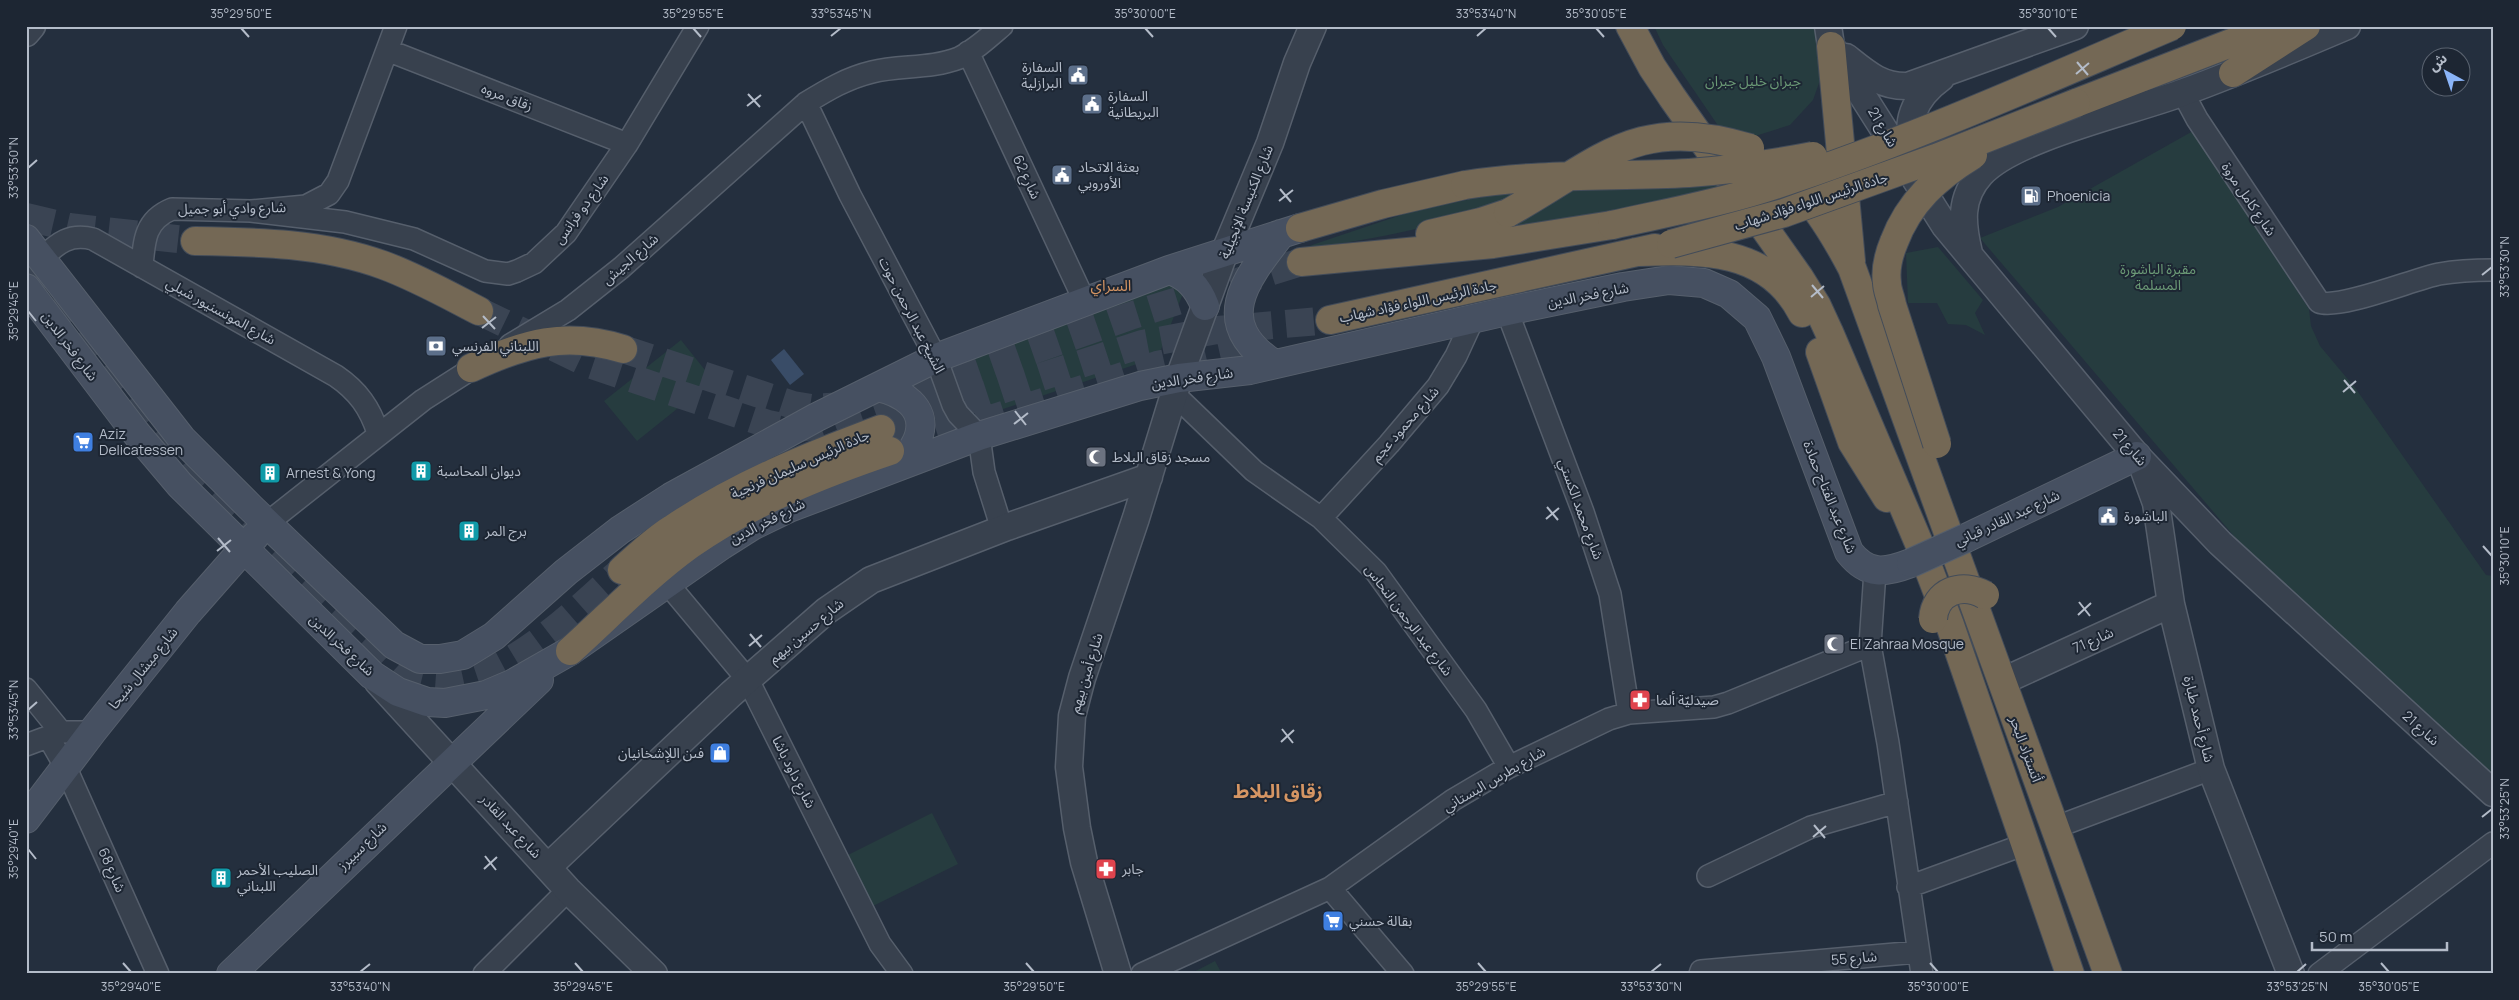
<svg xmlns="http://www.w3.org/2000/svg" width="2519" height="1000" viewBox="0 0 2519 1000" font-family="Manrope,'Noto Sans Arabic',sans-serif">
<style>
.green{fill:#263c3f}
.water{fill:#394c67}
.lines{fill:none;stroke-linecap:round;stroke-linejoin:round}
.motorway-tunnel{stroke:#3a4453;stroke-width:28;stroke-dasharray:28 14;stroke-linecap:butt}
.minor-casing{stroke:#565f6c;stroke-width:24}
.tertiary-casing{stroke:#565f6c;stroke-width:29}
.secondary-casing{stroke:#565f6c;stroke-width:30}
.motorway-casing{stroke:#434c59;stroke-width:30}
.minor{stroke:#38414e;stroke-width:21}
.tertiary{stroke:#38414e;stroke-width:26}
.secondary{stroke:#465061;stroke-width:28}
.motorway{stroke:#746855;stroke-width:28}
.secondary-bridge-casing{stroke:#565f6c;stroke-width:30;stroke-linecap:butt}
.motorway-bridge-casing{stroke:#434c59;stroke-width:30;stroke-linecap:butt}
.secondary-bridge{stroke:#465061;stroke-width:28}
.motorway-bridge{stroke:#746855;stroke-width:28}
.ticks{fill:none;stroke:#b4bcc9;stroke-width:2}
.labels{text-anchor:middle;stroke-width:4;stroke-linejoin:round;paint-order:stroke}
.poi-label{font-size:14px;fill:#b4bcc9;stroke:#1d2633;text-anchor:start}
.park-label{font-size:14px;fill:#6b9a76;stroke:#1d2633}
.street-label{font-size:14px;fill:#b4bcc9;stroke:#1d2633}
.neighbourhood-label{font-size:15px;fill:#d59563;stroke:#1d2633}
.district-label{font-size:19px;font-weight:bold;fill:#d59563;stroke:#1d2633}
.neatline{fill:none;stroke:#b4bcc9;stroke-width:2}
.ticks-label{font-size:12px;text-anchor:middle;fill:#b4bcc9}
</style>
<rect width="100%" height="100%" fill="#242f3e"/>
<path class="green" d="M1654,26H1814L1824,69L1813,100L1790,125L1752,137L1719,127L1663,45Z
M2193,131L2309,309L2311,326L2320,346L2356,389L2486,575L2493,576V774L2245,549L1980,238L2058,207Z
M1762,175L1665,201L1475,236L1573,188Z
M1528,190C1458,223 1379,240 1303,248L1410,212L1471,199Z
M1938,247L1983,300L1975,313L1985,335L1966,325L1948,324L1937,303H1908L1906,253Z
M1169,277L1184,291L1158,357L988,414L973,412L962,404L952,376L957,362Z
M681,340L713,380L637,441L604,401Z
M886,399L914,421L893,456L872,401Z
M932,813L958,864L871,907L846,856Z
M1215,961L1222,974H1190Z"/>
<path class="water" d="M784,349L804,374L790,385L771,360Z"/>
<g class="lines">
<path class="motorway-tunnel" d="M26,217L69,227L195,241
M26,268L150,424L194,475L406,674C482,710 570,615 622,570
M479,311L589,364L768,424L793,429L819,425L1130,316L1301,262
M623,349L793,405L811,408L844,406
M881,429L1142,344L1217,330L1330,320
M898,449L1157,365L1259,342"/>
<g class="minor-casing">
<path id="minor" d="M387,50L627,144
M968,52L1085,302
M2183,93L2197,119L2319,302C2339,310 2414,279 2439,274C2456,271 2475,270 2493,270
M806,103L850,195L936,358L953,405L958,414L979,436L984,472L1002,529
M251,211L345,222L414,239L485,271L508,274L517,271L534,263L566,233L627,144L698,26
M42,258C58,243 70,233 93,239L336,376C358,391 370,408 378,433
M142,267C144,240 145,220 172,209L251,211L306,206L329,194L338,181L396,26
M1507,311L1583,512L1610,594L1629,713
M510,345L568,310L621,268L806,103C827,90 847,78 872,72C900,65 931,69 959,58C975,50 988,38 1002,26
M1174,394L1254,471L1321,518L1376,572L1476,710L1509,767
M1321,518L1389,444L1438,386L1456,356L1473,319
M266,524L423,400L484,361
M1875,571L1870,645L1888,743L1922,974
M667,583L748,680L880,944L902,974
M26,689L61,732
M49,738L65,766L158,974
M26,745L61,732H92
M2067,823L2211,769
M1708,876L1811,827L1897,802
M1908,887L2012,849
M1330,888L1403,974
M484,974L568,890
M1142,974L1330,888L1453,800L1509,767L1609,719L1629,713L1714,707L1728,703L1870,645
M1700,974L1701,971L1918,952
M2319,974L2493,843"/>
</g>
<g class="tertiary-casing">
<path id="tertiary" d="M1828,26L1831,46L1945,226L2137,456L2220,543L2493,793
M26,33L32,26
M1846,57C1866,73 1881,87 1908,86L2075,26
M1920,155C1899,126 1916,96 1941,78
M1969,253C1962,224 1959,198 1981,174C2015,137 2134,111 2184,92C2239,72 2293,49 2347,26
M2144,470L2156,503L2171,604L2211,769L2291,974
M2014,676L2171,604
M378,682L568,890L654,974
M549,866L731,694L826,611L871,580L1007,527L1149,477
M1118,974L1084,862L1077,828L1069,767L1072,716L1082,678L1136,518L1179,378L1225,251L1270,143L1297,63L1313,26"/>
</g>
<g class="secondary-casing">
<path id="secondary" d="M26,239L182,439L251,508L394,645L420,659H440L463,655L494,636L566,572L620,530L671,497L817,417L936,358L1169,270L1300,228
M1169,270C1188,276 1198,288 1205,306
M26,288L136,433L180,485L372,675L398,692L427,702L445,703L486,695L512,684L570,651L722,545L752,526L789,508L979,436L1140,386L1179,378L1250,370L1507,311L1623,287L1669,280L1704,283L1729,294L1757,318L1776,357L1849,552C1868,576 1885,573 1911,563
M1274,364C1210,322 1246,279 1281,234
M878,387C901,392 927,407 919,435C917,444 909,454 904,463
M1966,538L2137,456
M26,819L92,732L188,612L255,536
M231,974L539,680"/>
</g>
<g class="motorway-casing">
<path id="motorway" d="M1630,26L1652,67L1672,97L1799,277L1817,306L1829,332L1918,541L1950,625L2070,974
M1831,46L1851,261
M2233,73L2306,26
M2076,103L2275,26
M1774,165C1808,191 1832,230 1852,268L2108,974
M1300,228L1383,204L1465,185
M1430,234L1481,222L1508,213
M195,241C259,242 322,243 383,265C416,277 448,295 479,311
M1636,252C1700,250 1768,247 1802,313
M1301,262L1493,244L1612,225
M1330,320L1655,248
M1820,352L1852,442L1887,498
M471,368C525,343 565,331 623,349
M622,570C638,556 654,540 672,529C737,485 809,456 881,429
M570,651C609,616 647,576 690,545C749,503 822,474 890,451"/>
</g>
<use href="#minor" class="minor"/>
<use href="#tertiary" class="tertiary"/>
<use href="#secondary" class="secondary"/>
<use href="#motorway" class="motorway"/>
<g class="secondary-bridge-casing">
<path id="secondary-bridge" d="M1911,563L1966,538"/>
</g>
<g class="motorway-bridge-casing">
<path id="motorway-bridge" d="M1465,185C1539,173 1614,177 1689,173C1730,170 1772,164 1813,156
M1508,213C1600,162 1636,113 1750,148
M1612,225C1661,214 1711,205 1759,190C1899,146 2038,83 2172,26
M1671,244L1784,213L1936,158L2076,103
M1937,444L1892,305C1891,298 1887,290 1887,283C1885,269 1889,254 1894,242C1909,202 1937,177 1973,155
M1933,619C1935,591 1962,582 1985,595"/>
</g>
<use href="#secondary-bridge" class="secondary-bridge"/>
<use href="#motorway-bridge" class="motorway-bridge"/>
</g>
<path class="ticks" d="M241,28L249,37M693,28L701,37M1145,28L1153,37M1596,28L1604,37M2048,28L2056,37M831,36L841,28M1477,36L1486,28M2077,62L2088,75M2076,74L2089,63M748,94L760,107M747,106L761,95M28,168L37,160M1280,189L1291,202M1279,201L1293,190M2482,275L2492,267M1812,285L1823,298M1811,297L1824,286M28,311L36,321M483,316L495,329M482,328L496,317M2344,380L2355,393M2343,392L2356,381M1015,411L1026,425M1014,424L1028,413M1547,507L1558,520M1546,519L1559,508M218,538L230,552M2483,546L2492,556M217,551L231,540M2079,602L2090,616M2078,615L2091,603M750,634L761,647M749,646L762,635M28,710L37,702M1282,729L1293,743M1281,742L1294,730M2482,817L2492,809M1814,825L1825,838M1813,837L1826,826M28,849L36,859M485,856L496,870M484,869L497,857M123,963L131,972M575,963L583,972M1026,963L1034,972M1478,963L1486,972M1930,963L1938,972M2381,963L2389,972M360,972L370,964M1651,972L1661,964M2297,972L2306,964"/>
<defs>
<g id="civic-square" transform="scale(1.125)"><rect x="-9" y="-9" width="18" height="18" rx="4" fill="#5c6f8a" stroke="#1d2633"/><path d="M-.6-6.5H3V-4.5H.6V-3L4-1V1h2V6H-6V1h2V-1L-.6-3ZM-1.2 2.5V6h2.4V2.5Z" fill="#fff"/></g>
<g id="fuel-square" transform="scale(1.125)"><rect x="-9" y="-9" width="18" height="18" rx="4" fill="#5c6f8a" stroke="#1d2633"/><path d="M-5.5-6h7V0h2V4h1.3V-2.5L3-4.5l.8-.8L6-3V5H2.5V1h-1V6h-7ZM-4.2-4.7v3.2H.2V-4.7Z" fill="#fff"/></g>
<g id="bank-square" transform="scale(1.125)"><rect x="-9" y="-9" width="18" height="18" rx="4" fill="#5c6f8a" stroke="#1d2633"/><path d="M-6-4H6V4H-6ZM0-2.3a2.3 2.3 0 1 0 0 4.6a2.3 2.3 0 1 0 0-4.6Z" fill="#fff"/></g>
<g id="supermarket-square" transform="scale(1.125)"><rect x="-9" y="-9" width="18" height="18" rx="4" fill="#3f7fe0" stroke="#1d2633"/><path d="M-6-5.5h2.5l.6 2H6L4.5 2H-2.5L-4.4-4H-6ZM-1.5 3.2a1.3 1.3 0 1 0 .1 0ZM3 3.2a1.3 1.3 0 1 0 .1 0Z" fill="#fff"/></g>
<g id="mosque-square" transform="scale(1.125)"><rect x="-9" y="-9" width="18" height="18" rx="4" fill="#6b7280" stroke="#1d2633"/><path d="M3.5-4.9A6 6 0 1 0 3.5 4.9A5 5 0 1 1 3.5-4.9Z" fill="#fff"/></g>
<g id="building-square" transform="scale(1.125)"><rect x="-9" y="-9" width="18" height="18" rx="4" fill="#0f9aa8" stroke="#1d2633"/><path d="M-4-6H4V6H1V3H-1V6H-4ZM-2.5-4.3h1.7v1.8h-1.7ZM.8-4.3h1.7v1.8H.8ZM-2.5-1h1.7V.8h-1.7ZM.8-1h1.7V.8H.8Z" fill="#fff"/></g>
<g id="pharmacy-square" transform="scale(1.125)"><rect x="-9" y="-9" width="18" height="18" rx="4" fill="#e0444e" stroke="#1d2633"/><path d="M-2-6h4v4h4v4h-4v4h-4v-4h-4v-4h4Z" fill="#fff"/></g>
<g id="shop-square" transform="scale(1.125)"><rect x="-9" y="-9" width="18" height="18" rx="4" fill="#3f7fe0" stroke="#1d2633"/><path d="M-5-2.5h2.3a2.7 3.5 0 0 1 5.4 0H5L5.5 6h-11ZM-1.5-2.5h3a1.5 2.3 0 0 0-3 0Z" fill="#fff"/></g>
</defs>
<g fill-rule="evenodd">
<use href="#civic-square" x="1078" y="75"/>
<use href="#civic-square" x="1092" y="104"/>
<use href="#civic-square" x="1062" y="175"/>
<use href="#fuel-square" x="2031" y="196"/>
<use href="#bank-square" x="436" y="346"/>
<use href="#supermarket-square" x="83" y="442"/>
<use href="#mosque-square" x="1096" y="457"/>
<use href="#building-square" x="421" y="471"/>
<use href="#building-square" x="270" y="473"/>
<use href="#civic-square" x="2108" y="516"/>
<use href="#building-square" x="469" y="531"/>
<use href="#mosque-square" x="1834" y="644"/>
<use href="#pharmacy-square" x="1640" y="700"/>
<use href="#shop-square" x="720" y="753"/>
<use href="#pharmacy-square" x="1106" y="869"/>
<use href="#building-square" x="221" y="878"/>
<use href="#supermarket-square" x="1333" y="921"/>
</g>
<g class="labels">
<g class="poi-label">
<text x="1062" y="72" text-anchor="end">السفارة<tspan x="1062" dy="16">البرازلية</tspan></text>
<text x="1108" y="101">السفارة<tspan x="1108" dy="16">البريطانية</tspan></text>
<text x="1078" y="172">بعثة الاتحاد<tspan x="1078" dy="16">الأوروبي</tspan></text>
<text x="2047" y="201">Phoenicia</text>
<text x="452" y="351">اللبناني الفرنسي</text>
<text x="99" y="439">Aziz<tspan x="99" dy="16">Delicatessen</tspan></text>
<text x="1112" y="462">مسجد زقاق البلاط</text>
<text x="437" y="476">ديوان المحاسبة</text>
<text x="286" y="478">Arnest &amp; Yong</text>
<text x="2124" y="521">الباشورة</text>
<text x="485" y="536">برج المر</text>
<text x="1850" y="649">El Zahraa Mosque</text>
<text x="1656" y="705">صيدليّة ألما</text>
<text x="704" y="758" text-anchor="end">فىن اللإشخانيان</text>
<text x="1122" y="874">جابر</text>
<text x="237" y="875">الصليب الأحمر<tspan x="237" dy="16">اللبناني</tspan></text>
<text x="1349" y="926">بقالة حسني</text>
</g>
<g class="park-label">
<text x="1753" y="86">جبران خليل جبران</text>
<text x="2158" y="274">مقبرة الباشورة<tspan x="2158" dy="16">المسلمة</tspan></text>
</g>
<g class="street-label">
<text transform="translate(507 97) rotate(21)" y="5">زقاق مروه</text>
<text transform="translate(1883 127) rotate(59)" y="5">شارع 21</text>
<text transform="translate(1027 177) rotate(65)" y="5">شارع 62</text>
<text transform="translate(2249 199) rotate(56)" y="5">شارع كامل مروة</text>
<text transform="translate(1811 201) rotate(-18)" y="5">جادة الرئيس اللواء فؤاد شهاب</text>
<text transform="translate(1246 202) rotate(-68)" y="5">شارع الكنيسة الإنجيلية</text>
<text transform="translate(232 208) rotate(-1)" y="5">شارع وادي أبو جميل</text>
<text transform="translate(581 209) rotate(-54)" y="5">شارع دو فرانس</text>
<text transform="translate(630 259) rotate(-41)" y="5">شارع الجيش</text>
<text transform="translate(1588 295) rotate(-11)" y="5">شارع فخر الدين</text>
<text transform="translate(1418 301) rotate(-12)" y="5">جادة الرئيس اللواء فؤاد شهاب</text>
<text transform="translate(221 311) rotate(29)" y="5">شارع المونسنيور شبلي</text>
<text transform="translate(912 315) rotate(63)" y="5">الشيخ عبد الرحمن حوت</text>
<text transform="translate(70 346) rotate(53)" y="5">شارع فخر الدين</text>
<text transform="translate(1192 378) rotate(-8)" y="5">شارع فخر الدين</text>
<text transform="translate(1405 424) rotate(-49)" y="5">شارع محمود عجم</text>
<text transform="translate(2130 447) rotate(49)" y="5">شارع 21</text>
<text transform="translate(800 464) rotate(-24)" y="5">جادة الرئيس سليمان فرنجية</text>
<text transform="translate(1830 497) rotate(68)" y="5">شارع عبد الفتاح حمادة</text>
<text transform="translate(1581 509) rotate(70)" y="5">شارع محمد الكستي</text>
<text transform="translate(2007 518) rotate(-25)" y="5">شارع عبد القادر قباني</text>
<text transform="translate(767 521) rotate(-27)" y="5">شارع فخر الدين</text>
<text transform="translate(1409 620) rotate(53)" y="5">شارع عبد الرحمن النحاس</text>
<text transform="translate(806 631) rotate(-40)" y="5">شارع حسين بيهم</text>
<text transform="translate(2093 640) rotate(-24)" y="5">شارع 71</text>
<text transform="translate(342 645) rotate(43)" y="5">شارع فخر الدين</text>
<text transform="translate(143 668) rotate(-51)" y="5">شارع ميشال شيحا</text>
<text transform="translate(1086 673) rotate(-73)" y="5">شارع أمين بيهم</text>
<text transform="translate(2199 719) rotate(76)" y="5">شارع أحمد طبارة</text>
<text transform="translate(2421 728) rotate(42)" y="5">شارع 21</text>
<text transform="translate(2026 749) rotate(70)" y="5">أتستراد البحر</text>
<text transform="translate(794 772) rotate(63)" y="5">شارع داود باشا</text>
<text transform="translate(1494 779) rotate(-30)" y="5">شارع بطرس البستاني</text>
<text transform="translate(511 826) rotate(47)" y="5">شارع عبد القادر</text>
<text transform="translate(362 846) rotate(-44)" y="5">شارع سبيرز</text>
<text transform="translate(112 870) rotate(66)" y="5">شارع 68</text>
<text transform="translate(1854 958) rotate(-5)" y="5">شارع 55</text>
</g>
<g class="neighbourhood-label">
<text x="1111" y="291">السراي</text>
</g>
<g class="district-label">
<text x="1278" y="798">زقاق البلاط</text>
</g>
</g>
<rect width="2519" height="1000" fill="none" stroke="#1d2633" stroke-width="55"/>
<g transform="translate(2446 72) rotate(320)"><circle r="24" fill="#1d2633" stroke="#59626f"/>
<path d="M0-4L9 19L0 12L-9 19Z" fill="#8ab4f8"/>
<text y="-8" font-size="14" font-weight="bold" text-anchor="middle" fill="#b4bcc9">ش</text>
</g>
<path d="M2312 942v8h135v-8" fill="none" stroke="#b4bcc9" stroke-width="2.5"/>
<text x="2319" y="942" font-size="15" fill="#b4bcc9" stroke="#1d2633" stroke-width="4" paint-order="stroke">50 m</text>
<rect x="28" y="28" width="2464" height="944" class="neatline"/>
<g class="ticks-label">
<text x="241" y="18">35°29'50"E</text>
<text x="693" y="18">35°29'55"E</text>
<text x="841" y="18">33°53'45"N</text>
<text x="1145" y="18">35°30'00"E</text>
<text x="1486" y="18">33°53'40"N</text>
<text x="1596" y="18">35°30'05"E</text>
<text x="2048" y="18">35°30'10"E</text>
<text transform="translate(14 168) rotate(-90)" y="4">33°53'50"N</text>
<text transform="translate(2505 267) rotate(-90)" y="4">33°53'30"N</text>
<text transform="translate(14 311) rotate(-90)" y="4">35°29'45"E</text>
<text transform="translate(2505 556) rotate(-90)" y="4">35°30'10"E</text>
<text transform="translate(14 710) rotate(-90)" y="4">33°53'45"N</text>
<text transform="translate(2505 809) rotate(-90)" y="4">33°53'25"N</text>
<text transform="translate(14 849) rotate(-90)" y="4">35°29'40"E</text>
<text x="131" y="991">35°29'40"E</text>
<text x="360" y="991">33°53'40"N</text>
<text x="583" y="991">35°29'45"E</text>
<text x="1034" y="991">35°29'50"E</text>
<text x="1486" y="991">35°29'55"E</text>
<text x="1651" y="991">33°53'30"N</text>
<text x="1938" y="991">35°30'00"E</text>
<text x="2297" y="991">33°53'25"N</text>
<text x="2389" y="991">35°30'05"E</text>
</g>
</svg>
